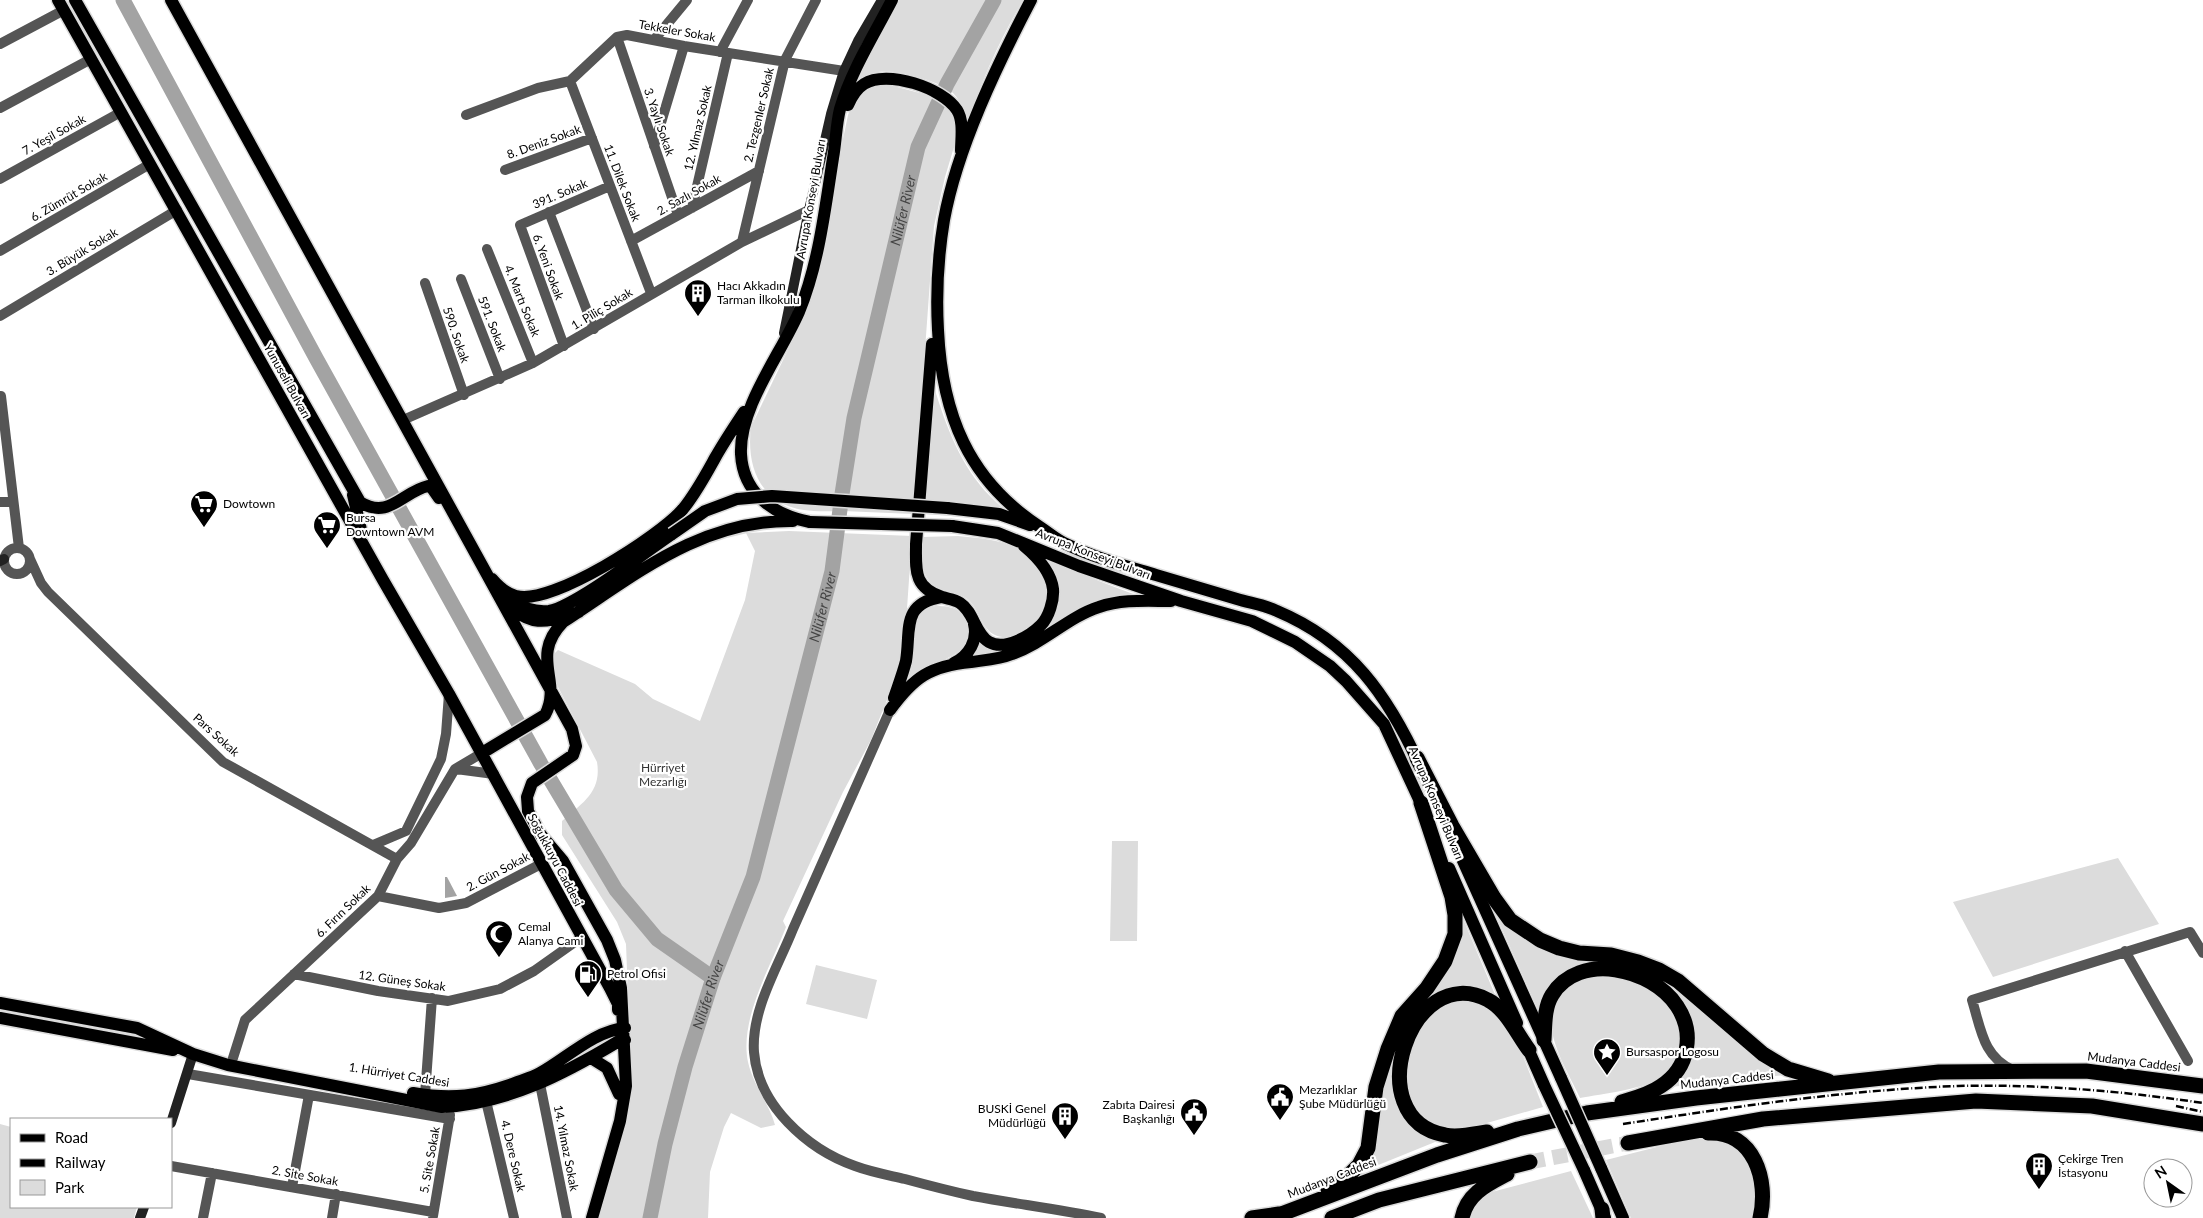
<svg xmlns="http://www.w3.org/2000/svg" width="2203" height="1218" viewBox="0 0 2203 1218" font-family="Lato,sans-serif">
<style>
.green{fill:#dcdcdc}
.water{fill:#a3a3a3}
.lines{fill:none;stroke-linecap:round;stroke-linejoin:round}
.river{stroke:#a3a3a3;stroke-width:15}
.highway-tunnel{stroke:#d9d9d9;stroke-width:15;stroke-dasharray:15 8;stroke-linecap:butt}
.primary-casing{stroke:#dbdbdb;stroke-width:15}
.highway-casing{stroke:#dbdbdb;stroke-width:18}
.street{stroke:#555;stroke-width:10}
.secondary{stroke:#222;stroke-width:10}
.primary{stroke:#000;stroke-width:12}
.highway{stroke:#000;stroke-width:15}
.rail{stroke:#000;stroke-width:2.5;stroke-dasharray:8 2.5 1 2.5;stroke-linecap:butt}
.primary-bridge-casing{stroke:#dbdbdb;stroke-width:15;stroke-linecap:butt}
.primary-bridge{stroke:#000;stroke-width:12}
.labels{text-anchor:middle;stroke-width:4.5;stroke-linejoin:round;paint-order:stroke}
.street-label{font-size:12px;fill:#000;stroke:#fff}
.poi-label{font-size:12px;fill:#000;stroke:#fff;text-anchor:start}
.park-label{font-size:12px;fill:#333;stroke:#fff}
.water-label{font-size:14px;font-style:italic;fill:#444;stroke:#fff}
</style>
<rect width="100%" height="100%" fill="#fff"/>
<path class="green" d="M897,0H1023C1000,40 981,81 967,125C964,114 962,102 953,93C941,82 894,68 878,72C868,74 862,79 855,85Z
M882,83L931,96L946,104L954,115L957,137L945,177L934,226L913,514C890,513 866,512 843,511C830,511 817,512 804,510C760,504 746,466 751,427L806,312L819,273L834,182L848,115L855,98L859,92Z
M934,387C946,426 961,467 990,496C1003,509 1017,520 1031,532L991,519L924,514Z
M789,531L912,536L906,623L898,672L871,740L843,792L783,921L786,927C771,966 739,1019 748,1062C753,1085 769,1103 775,1125L761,1128L731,1113L724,1127L710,1172L708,1218H597L630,1048L626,944L617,922L562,835V821C582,803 602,792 597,762L558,687L553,673L554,654L558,650L635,684L653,699L700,721L745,600L755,551L746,533Z
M958,536C981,538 1006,540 1027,554C1033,558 1038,565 1041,571C1044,580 1049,587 1048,597C1046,619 1016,647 993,634C980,626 979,607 966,598C958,593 949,593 941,589C919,580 922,558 922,537Z
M1037,553L1099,581L1141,597H1112L1013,650L969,657L979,640L1014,644L1055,604Z
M935,606C948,606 959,607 965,619C982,653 941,658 922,670C916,674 910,680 904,685C908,676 912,668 913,658C916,634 906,615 935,606Z
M1112,841H1138L1137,941H1110Z
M2118,858L2159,924L1993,977L1953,902Z
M1494,911L1518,932L1663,978L1763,1061L1786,1075L1670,1087L1679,1077L1683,1008L1605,963H1589L1574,968L1540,1014Z
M1461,914L1496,997C1472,987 1463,989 1438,995L1393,1074L1394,1091L1405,1117L1427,1135L1440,1140L1361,1172L1376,1129L1389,1060L1408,1018L1439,985L1453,962L1457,950Z
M816,965L877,980L867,1019L806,1004Z
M1606,973C1617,976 1630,978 1640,983C1667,998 1693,1032 1674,1062C1671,1067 1667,1074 1662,1077C1645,1089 1602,1094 1580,1098C1565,1065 1531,1017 1568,987C1571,984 1576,979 1580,977C1588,974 1598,974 1606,973Z
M1467,999L1496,1010L1519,1046L1543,1107L1473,1127L1450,1131L1423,1118L1414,1109L1405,1079L1406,1064L1417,1032L1434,1010L1451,1002Z
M0,1124L11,1127V1207H137L134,1218H0Z
M1709,1137L1724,1142L1735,1148L1749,1163L1757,1189L1753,1218H1631L1606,1160L1692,1138Z
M1571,1171L1593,1218H1465L1470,1206L1488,1193Z"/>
<path class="water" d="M445,877H447L457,896L445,898Z"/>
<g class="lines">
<g class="river">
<path d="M123,0L316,358L541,764L616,890L657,939L713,978"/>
<path id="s1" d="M650,1218L665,1144L685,1067L713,978L753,877L832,571L842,494L854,418L918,147L947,84L994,0"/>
</g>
<path class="highway-tunnel" d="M1530,1162L1628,1143"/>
<g class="primary-casing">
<path id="primary" d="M58,0L383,580L449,694L610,988L618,1004V1010
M75,0L360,502C389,520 402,492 428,486L432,488L439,498
M171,0L572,729L576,746L573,755L532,783L527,797L528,811L541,835L563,861L607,940L615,960L621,988L626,1086L620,1121L592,1218
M1031,0C997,65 957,148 944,220C938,256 936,294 938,330C942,414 968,480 1040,527C1049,533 1057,540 1066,544C1095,558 1126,566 1156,575C1183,583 1210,591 1237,599C1250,603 1265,605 1277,611C1351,642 1388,696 1420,766
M848,105C852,96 856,89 864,84C887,69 943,88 957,110C964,121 961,139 961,151
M932,344L916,544C916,570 913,587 942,597C948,599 954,599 960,603C974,612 975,634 989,642C1005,651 1030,636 1041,625C1049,617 1054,600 1053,589C1051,572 1036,556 1024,546
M353,495L362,534
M947,508L999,514L1030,525
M810,522C774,515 743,494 741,454C739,407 781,354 799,312C819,263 825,209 833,158C836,142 836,125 840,109C851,71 874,35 892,0
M952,526L998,533L1079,566L1181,601L1252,621L1295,642L1330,666L1346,681L1384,724L1424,810
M492,579C498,586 507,594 516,596C551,606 660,536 683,509C696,493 705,476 715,458C724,442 734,427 744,412
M509,600C521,607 534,613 549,611C574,607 647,551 672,534
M506,605C536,628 545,622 579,612
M954,663C969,656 978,640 974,624
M894,698C898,686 903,673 906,661C911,630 901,604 941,597
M890,710C914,677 930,666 971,662C985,660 1000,659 1012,654C1044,643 1068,617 1099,607C1122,599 1147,601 1171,601
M482,753L545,715C563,682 529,657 563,622C637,574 700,520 793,521
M1455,843L1561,1078
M1449,868L1517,1023
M0,1003L137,1028L193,1054L228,1065L442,1107C507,1104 564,1074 619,1041L625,1040
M0,1018L173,1050
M1525,1042L1544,1085
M591,1058L607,1068L619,1094
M413,1093C453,1100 478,1096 515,1083C523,1080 533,1077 540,1073C567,1058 594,1031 625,1028
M1601,1168L1623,1218
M1584,1170L1605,1218"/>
</g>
<g class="highway-casing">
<path id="highway" d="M1417,758L1452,826L1494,898L1510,920L1540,940L1559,948L1579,953L1611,955L1638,962L1659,970L1678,981L1763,1054L1788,1069L1828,1081
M1544,1040C1545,1025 1544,1008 1552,995C1579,951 1652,968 1677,1006C1695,1033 1689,1068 1661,1086C1650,1094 1635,1098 1622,1102
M1487,1132C1474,1134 1458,1138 1445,1135C1357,1119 1411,959 1488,1000C1506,1009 1517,1034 1529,1050
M1708,1133C1754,1131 1769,1180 1760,1218
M1628,1143L1763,1119L1976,1101L2092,1106L2203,1124
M1328,1189L1346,1178L1359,1165L1368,1148L1376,1087L1388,1049L1402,1016L1427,988L1445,961L1455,934V915L1452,897L1421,803
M1602,1209L1603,1218
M1252,1218L1279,1214
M1271,1218L1437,1155L1518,1129L1587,1113L1696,1098L1939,1072L2086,1071L2203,1086
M1332,1218L1379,1200L1530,1162
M1462,1218C1467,1194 1486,1185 1507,1174"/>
</g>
<path class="street" d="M617,37L678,215
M654,40L687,0
M0,44L64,10
M720,52L748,0
M570,81L651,293
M0,108L91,59
M466,115L538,88L570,81L617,37L627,35L684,46L844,71
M654,146L684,46
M505,170L592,138
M0,179L121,112
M692,208L728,53
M549,212L594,329
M631,241L759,171
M742,242L785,60L816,0
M487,249L533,363
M0,251L150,164
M461,279L500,379
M425,283L464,395
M0,316L177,210
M564,346L520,225L610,186
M1,396L19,548
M403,420L533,363L742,242L809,210
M0,502H13
M4 561a13 13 0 1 1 26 0a13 13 0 1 1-26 0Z
M30,559L41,583L48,592L223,762L397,859
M890,710C857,783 825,856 793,929C778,967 751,1010 754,1052C758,1105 807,1149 855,1166C871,1172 888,1175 905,1179C927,1185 950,1191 973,1196C1016,1204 1059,1209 1101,1218
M456,769L494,774
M373,845L406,831L441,759L446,734L449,694
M378,896L439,908L466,903L541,864
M2125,951L2188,1061
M294,974L378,991L448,1001L500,989L534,971L582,937
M233,1058L245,1020L378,896L397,859L411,843L455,769L482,753
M2013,1070C1983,1057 1981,1029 1972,1000L2190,932L2203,953
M188,1074L450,1119
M540,1084L567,1218
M425,1095L432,998
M486,1101L514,1218
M171,1166L433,1212
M292,1187L309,1095
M433,1216L450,1115
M203,1218L212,1173
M332,1218L336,1194"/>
<path class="secondary" d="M784,333L809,210L831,114L844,71L858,41L882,0
M0,561L4,559
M171,1123L193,1054
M140,1218L144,1207"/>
<use href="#primary" class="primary"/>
<use href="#highway" class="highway"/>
<path class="rail" d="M2176,1106L2203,1112
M1623,1124C1734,1107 1845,1090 1958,1086C2040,1084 2122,1091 2203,1103"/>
<g class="primary-bridge-casing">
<path id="primary-bridge" d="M810,522L952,526
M672,534L705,511L737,499L772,496L947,508
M1561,1078L1601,1168
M1544,1085L1584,1170"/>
</g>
<use href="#primary-bridge" class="primary-bridge"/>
</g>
<defs>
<g id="building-pin" transform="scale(1.4375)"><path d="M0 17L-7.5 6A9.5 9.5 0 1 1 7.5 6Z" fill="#000" stroke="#fff"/><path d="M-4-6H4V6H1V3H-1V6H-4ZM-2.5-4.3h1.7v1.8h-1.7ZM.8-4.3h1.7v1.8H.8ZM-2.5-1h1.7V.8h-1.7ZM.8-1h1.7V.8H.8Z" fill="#fff"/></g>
<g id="supermarket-pin" transform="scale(1.4375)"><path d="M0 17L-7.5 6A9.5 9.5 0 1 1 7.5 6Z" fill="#000" stroke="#fff"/><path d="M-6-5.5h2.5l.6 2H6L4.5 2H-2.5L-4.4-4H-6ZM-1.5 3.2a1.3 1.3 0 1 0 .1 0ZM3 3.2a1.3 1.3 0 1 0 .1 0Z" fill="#fff"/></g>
<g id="mosque-pin" transform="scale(1.4375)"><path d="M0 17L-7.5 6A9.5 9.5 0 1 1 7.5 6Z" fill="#000" stroke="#fff"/><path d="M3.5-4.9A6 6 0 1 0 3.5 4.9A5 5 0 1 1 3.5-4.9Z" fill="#fff"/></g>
<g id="fuel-pin" transform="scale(1.4375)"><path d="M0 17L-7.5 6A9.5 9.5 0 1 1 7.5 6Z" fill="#000" stroke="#fff"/><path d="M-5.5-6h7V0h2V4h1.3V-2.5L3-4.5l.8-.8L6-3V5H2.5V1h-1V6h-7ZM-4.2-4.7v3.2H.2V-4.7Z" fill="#fff"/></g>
<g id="sight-pin" transform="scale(1.4375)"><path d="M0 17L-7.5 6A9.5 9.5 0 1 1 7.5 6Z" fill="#000" stroke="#fff"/><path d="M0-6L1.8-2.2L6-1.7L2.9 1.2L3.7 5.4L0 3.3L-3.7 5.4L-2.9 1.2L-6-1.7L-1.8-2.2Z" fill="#fff"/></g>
<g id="civic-pin" transform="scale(1.4375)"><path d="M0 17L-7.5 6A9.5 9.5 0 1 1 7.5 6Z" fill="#000" stroke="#fff"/><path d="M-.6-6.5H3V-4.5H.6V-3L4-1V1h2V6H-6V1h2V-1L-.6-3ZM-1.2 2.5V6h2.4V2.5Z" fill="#fff"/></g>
</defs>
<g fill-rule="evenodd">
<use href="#building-pin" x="698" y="293"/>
<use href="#supermarket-pin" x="204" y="504"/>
<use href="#supermarket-pin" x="327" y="525"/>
<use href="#mosque-pin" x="499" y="934"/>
<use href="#fuel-pin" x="588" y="974"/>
<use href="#sight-pin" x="1607" y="1052"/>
<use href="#civic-pin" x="1280" y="1097"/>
<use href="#civic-pin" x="1194" y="1112"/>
<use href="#building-pin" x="1065" y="1116"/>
<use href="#building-pin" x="2039" y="1166"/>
</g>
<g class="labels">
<g class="street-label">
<text transform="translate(677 31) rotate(10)" y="4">Tekkeler Sokak</text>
<text transform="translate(759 115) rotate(-77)" y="4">2. Tezgenler Sokak</text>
<text transform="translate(659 122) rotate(71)" y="4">3. Yaylı Sokak</text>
<text transform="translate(698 128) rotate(-77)" y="4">12. Yılmaz Sokak</text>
<text transform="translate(54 135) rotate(-29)" y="4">7. Yeşil Sokak</text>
<text transform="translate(544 142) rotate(-20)" y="4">8. Deniz Sokak</text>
<text transform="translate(622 183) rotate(69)" y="4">11. Dilek Sokak</text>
<text transform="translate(560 194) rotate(-23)" y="4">391. Sokak</text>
<text transform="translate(689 195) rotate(-29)" y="4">2. Sazlı Sokak</text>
<text transform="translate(69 197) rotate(-30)" y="4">6. Zümrüt Sokak</text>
<text transform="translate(811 199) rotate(-80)" y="4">Avrupa Konseyi Bulvarı</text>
<text transform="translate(82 252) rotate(-31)" y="4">3. Büyük Sokak</text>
<text transform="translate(548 267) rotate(70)" y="4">6. Yeni Sokak</text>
<text transform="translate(522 301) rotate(68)" y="4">4. Martı Sokak</text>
<text transform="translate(602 309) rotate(-31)" y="4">1. Piliç Sokak</text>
<text transform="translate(492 324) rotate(69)" y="4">591. Sokak</text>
<text transform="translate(456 335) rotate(71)" y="4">590. Sokak</text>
<text transform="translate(287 381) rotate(61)" y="4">Yunuseli Bulvarı</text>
<text transform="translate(1093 554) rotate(21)" y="4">Avrupa Konseyi Bulvarı</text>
<text transform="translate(216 735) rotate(42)" y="4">Pars Sokak</text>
<text transform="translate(1436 803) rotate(67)" y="4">Avrupa Konseyi Bulvarı</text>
<text transform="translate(555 860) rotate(62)" y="4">Soğukkuyu Caddesi</text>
<text transform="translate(498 872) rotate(-28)" y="4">2. Gün Sokak</text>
<text transform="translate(343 911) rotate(-44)" y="4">6. Fırın Sokak</text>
<text transform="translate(402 981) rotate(8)" y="4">12. Güneş Sokak</text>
<text transform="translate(2134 1062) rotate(7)" y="4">Mudanya Caddesi</text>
<text transform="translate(399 1075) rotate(9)" y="4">1. Hürriyet Caddesi</text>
<text transform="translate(1727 1080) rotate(-6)" y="4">Mudanya Caddesi</text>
<text transform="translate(566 1148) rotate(79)" y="4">14. Yılmaz Sokak</text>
<text transform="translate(513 1156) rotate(77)" y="4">4. Dere Sokak</text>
<text transform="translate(430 1160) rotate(-80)" y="4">5. Site Sokak</text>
<text transform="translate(305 1176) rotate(10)" y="4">2. Site Sokak</text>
<text transform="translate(1332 1178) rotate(-21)" y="4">Mudanya Caddesi</text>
</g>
<g class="poi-label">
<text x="717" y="290">Hacı Akkadın<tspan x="717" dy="14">Tarman İlkokulu</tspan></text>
<text x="223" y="508">Dowtown</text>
<text x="346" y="522">Bursa<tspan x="346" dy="14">Downtown AVM</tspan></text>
<text x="518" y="931">Cemal<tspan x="518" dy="14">Alanya Cami</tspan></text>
<text x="607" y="978">Petrol Ofisi</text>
<text x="1626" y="1056">Bursaspor Logosu</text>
<text x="1299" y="1094">Mezarlıklar<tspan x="1299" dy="14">Şube Müdürlüğü</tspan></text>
<text x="1175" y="1109" text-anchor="end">Zabıta Dairesi<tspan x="1175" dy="14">Başkanlığı</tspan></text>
<text x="1046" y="1113" text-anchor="end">BUSKİ Genel<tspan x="1046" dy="14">Müdürlüğü</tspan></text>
<text x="2058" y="1163">Çekirge Tren<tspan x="2058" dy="14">İstasyonu</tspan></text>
</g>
<g class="park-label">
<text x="663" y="772">Hürriyet<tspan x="663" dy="14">Mezarlığı</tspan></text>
</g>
<g class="water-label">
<text dy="5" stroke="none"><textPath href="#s1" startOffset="1041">Nilüfer River</textPath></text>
<text dy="5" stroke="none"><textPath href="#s1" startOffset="636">Nilüfer River</textPath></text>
<text dy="5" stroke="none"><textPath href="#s1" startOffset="231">Nilüfer River</textPath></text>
</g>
</g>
<rect x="10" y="1118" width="162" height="90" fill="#ffffff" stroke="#999999"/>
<rect x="20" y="1134" width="25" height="8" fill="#000000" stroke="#999999"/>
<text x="55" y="1143" font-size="15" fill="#000000">Road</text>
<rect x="20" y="1159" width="25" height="8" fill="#000000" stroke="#999999"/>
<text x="55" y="1168" font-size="15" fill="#000000">Railway</text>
<rect x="20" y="1180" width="25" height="15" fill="#dcdcdc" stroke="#999999"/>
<text x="55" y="1193" font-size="15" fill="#000000">Park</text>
<g transform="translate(2168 1183) rotate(327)"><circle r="24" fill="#ffffff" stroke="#999999"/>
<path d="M0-4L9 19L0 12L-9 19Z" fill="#000000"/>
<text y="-8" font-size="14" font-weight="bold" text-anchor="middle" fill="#000000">N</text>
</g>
</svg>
